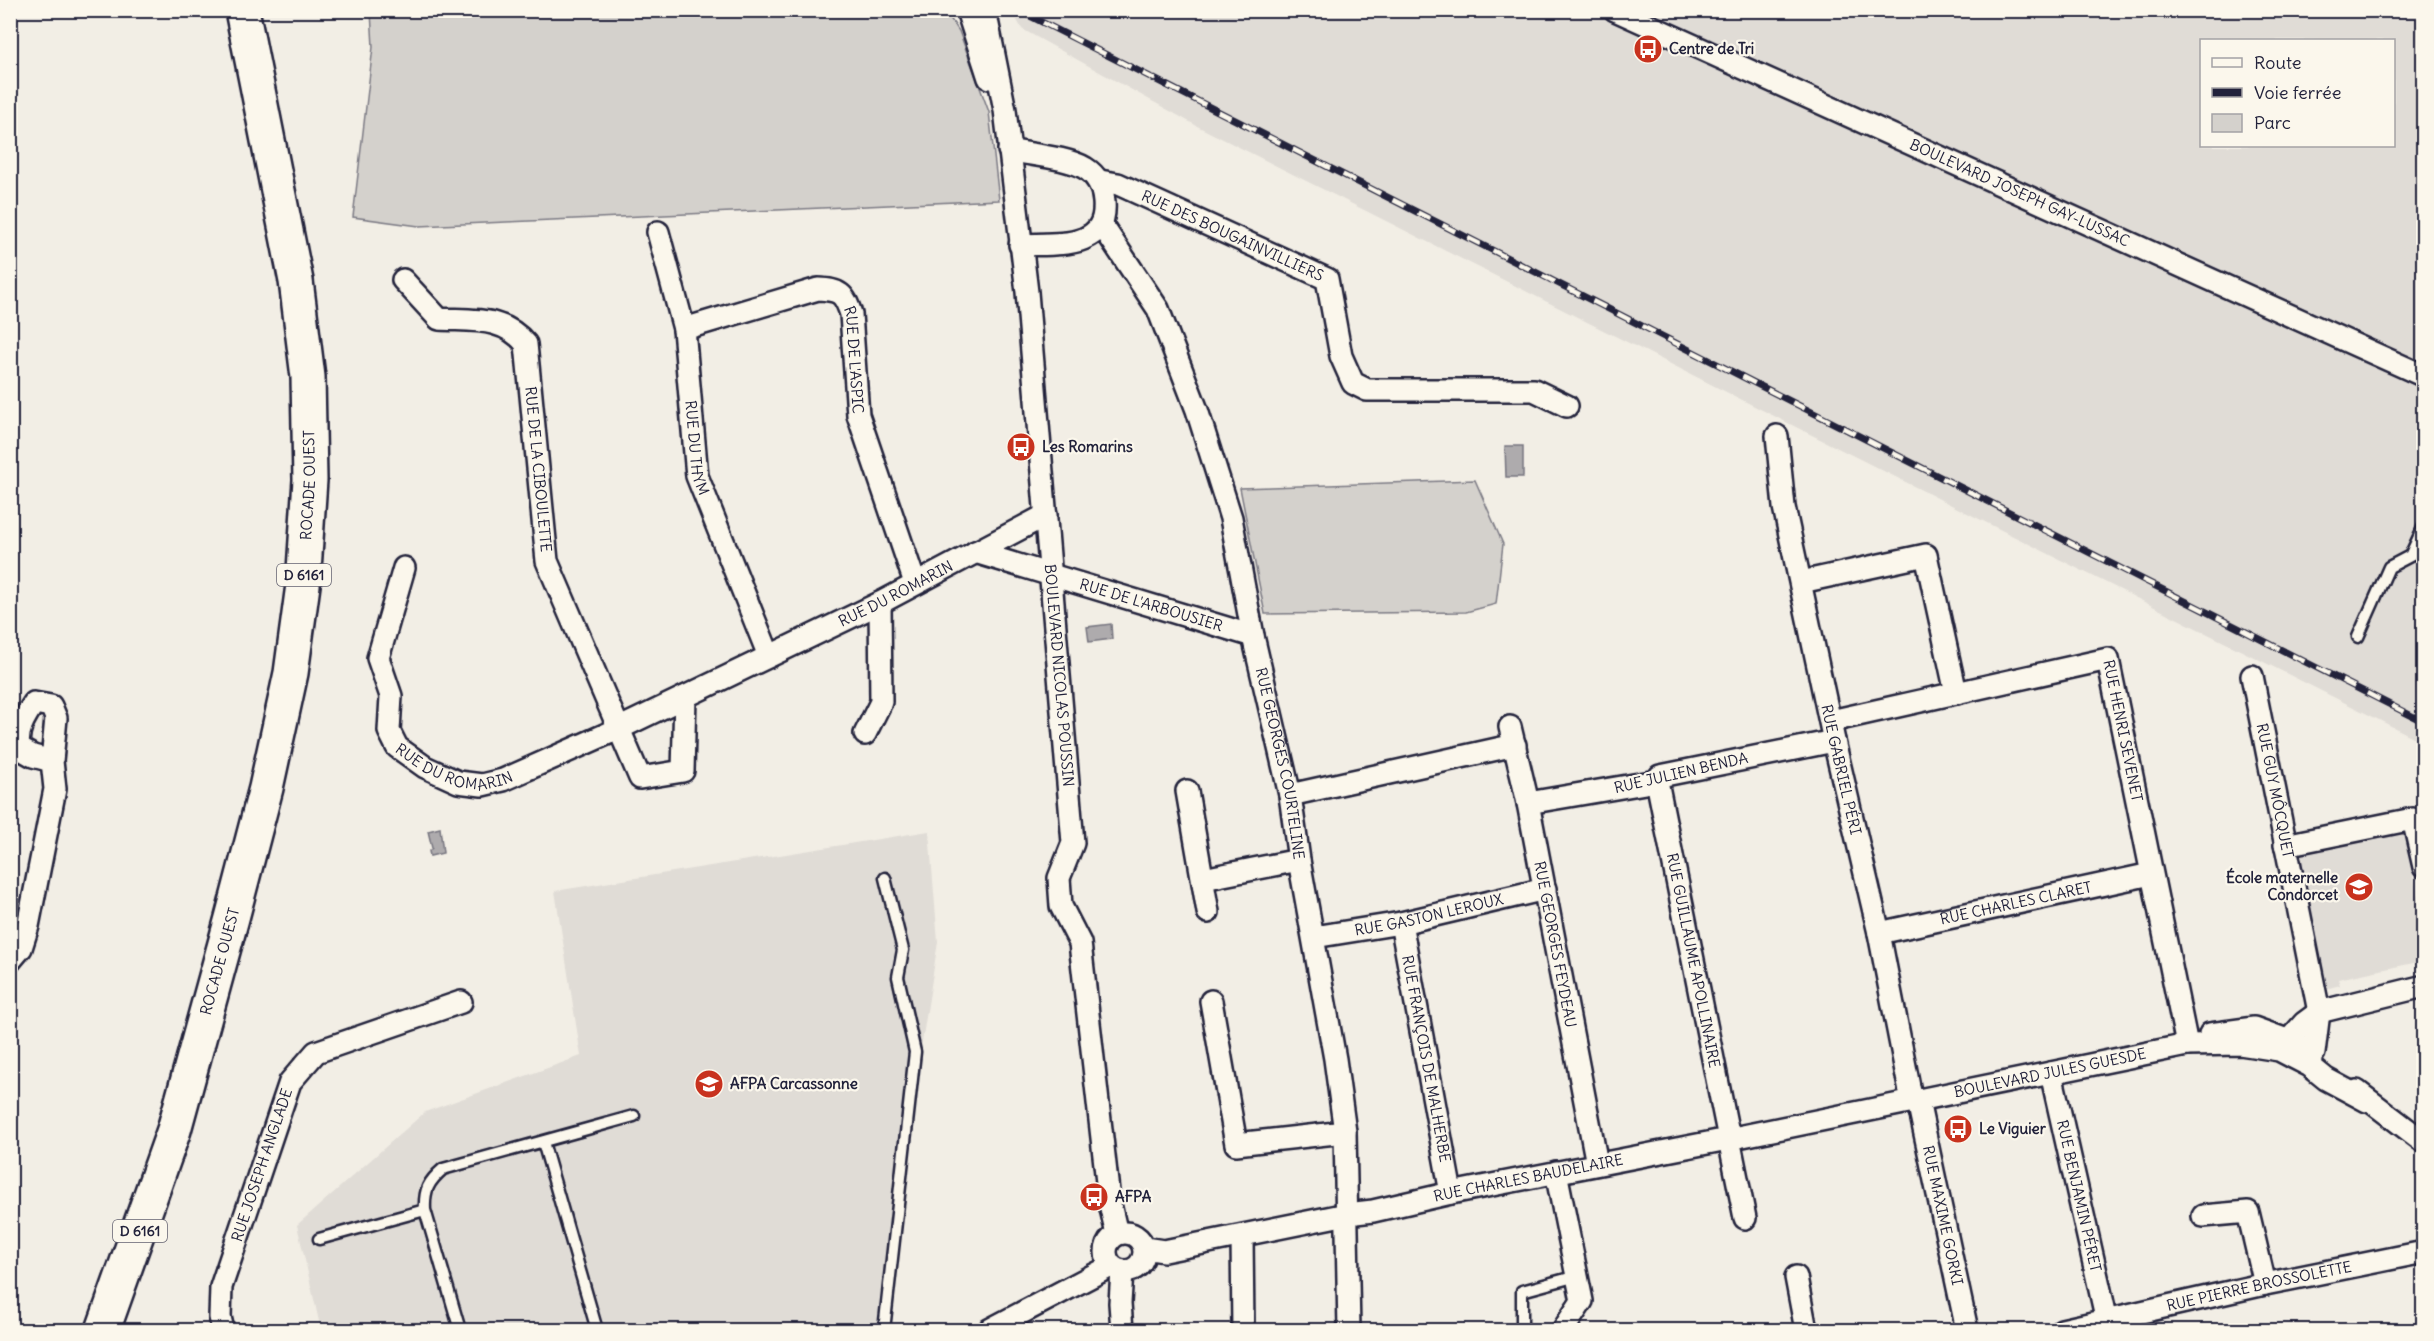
<svg xmlns="http://www.w3.org/2000/svg" width="2434" height="1341" viewBox="0 0 2434 1341" font-family="Delius,sans-serif">
<style>
.built{fill:#e0dcd6;fill-rule:evenodd}
.green{fill:#d4d1cc;stroke:#7b7a84;stroke-width:1.5}
.water{fill:#aeabad;stroke:#76747f;stroke-width:1.5}
.lines{fill:none;stroke-linecap:round;stroke-linejoin:round}
.lane-casing{stroke:#22223b;stroke-width:15}
.street-casing{stroke:#22223b;stroke-width:26}
.primary-casing{stroke:#22223b;stroke-width:38}
.lane{stroke:#fbf7ec;stroke-width:10}
.street{stroke:#fbf7ec;stroke-width:21}
.primary{stroke:#fbf7ec;stroke-width:33}
.rail-casing{stroke:#22223b;stroke-width:7}
.rail{stroke:#fbf7ec;stroke-width:4.5;stroke-dasharray:14;stroke-linecap:butt}
.labels{text-anchor:middle;stroke-width:4.5;stroke-linejoin:round;paint-order:stroke}
.shield{fill:#fbf7ec;stroke:#636270;stroke-width:1.5}
.shield-label{font-size:14px;font-weight:bold;fill:#22223b}
.poi-label{font-size:15px;font-weight:bold;fill:#22223b;stroke:#fbf7ec;text-anchor:start}
.street-label{font-size:15px;fill:#22223b;stroke:#fbf7ec}
</style>
<rect width="100%" height="100%" fill="#f2eee5"/>
<filter id="ink" filterUnits="userSpaceOnUse"><feTurbulence type="fractalNoise" baseFrequency=".0167" numOctaves="2"/><feDisplacementMap in="SourceGraphic" scale="12" xChannelSelector="R" yChannelSelector="G"/><feConvolveMatrix kernelMatrix="1 2 1 2 8 2 1 2 1" color-interpolation-filters="sRGB"/></filter>
<g filter="url(#ink)">
<path class="built" d="M1012,11H2423V742L1197,126L1022,29ZM2202,40H2394V146H2202Z
M2403,830L2423,920V939L2420,940L2423,961L2338,979L2340,985L2322,990L2296,855Z
M929,831L938,942L876,1330H321L297,1225L425,1112L581,1056L555,891Z"/>
<path class="green" d="M371,11H945L959,31L989,112L999,200L419,226L353,217L373,47Z
M1475,480L1503,544L1496,604L1466,612L1265,614L1240,488Z"/>
<path class="water" d="M1505,446H1523V477H1506Z
M1111,624L1112,639L1089,642L1087,627Z
M440,828L443,853L430,856L429,851L432,848L428,831Z"/>
<g class="lines">
<g class="lane-casing">
<path id="lane" d="M2358,637L2389,567L2410,556L2424,526
M543,1142L597,1330
M319,1239L425,1210
M460,1330L425,1210C424,1190 428,1182 443,1169L634,1116
M884,1330L915,1052L898,977L903,950L885,878
M1522,1330V1291L1577,1276"/>
</g>
<g class="street-casing">
<g id="street">
<path d="M967,10L989,78"/>
<path id="s1" d="M985,10L1005,110L1027,292L1073,843L1059,878L1061,906L1080,943L1109,1200L1117,1234"/>
<path id="s2" d="M1615,10L2424,376"/>
<path d="M1009,150C1031,155 1066,157 1085,168C1098,176 1103,188 1104,202C1108,251 1054,243 1020,245"/>
<path id="s3" d="M1100,181L1118,184L1327,279L1341,356L1353,383L1367,390H1534L1567,406"/>
<path id="s4" d="M1102,225L1158,309L1197,410L1231,518L1253,636L1290,795L1299,860L1335,1059L1345,1132L1349,1330"/>
<path id="s5" d="M658,232L684,329L697,476L769,656"/>
<path id="s6" d="M403,280L439,319C473,321 503,316 526,344L547,561L640,778L683,771L685,697"/>
<path id="s7" d="M684,329L818,289C840,290 844,293 851,314L858,415L915,583"/>
<path id="s8" d="M1777,436L1784,507L1834,741L1879,933L1912,1102"/>
<path id="s9" d="M975,552L1253,636"/>
<path id="s10" d="M404,568L378,658L391,696L389,731L397,747L425,767L458,782L482,785L503,780L618,729L880,603L1046,515"/>
<path d="M1801,582L1926,555L1956,693"/>
<path id="s11" d="M2252,676L2319,1012L2424,986"/>
<path id="s12" d="M1831,721L2108,659L2187,1045"/>
<path id="s13" d="M1510,727L1528,803L1597,1164"/>
<path d="M865,734L881,702L880,603"/>
<path id="s14" d="M1657,781L1745,1218"/>
<path d="M1187,791L1208,912"/>
<path d="M1290,795L1515,745"/>
<path d="M1528,803L1657,781L1660,776L1834,741"/>
<path d="M2285,845L2413,819L2424,867"/>
<path d="M1203,879L1299,860"/>
<path id="s15" d="M1401,923L1451,1193"/>
<path id="s16" d="M1879,933L2151,874"/>
<path id="s17" d="M1314,937L1401,923L1545,889"/>
<path d="M10,961L21,948L28,926L55,789L52,761L56,718L51,706L34,703C24,718 16,731 19,748L33,756L52,761"/>
<path d="M1211,1001L1236,1144L1345,1132"/>
<path d="M2319,1012L2314,1053L2293,1057L2289,1040L2304,1023Z"/>
<path d="M2210,1034L2254,1028L2298,1044"/>
<path id="s18" d="M2051,1073L2107,1321"/>
<path d="M2357,1091L2424,1142"/>
<path id="s19" d="M1918,1101L1967,1330"/>
<path d="M1556,1172L1582,1301L1563,1330"/>
<path d="M2203,1216L2248,1212L2265,1284"/>
<circle cx="1125" cy="1252" r="19"/>
<path d="M1242,1236L1243,1330"/>
<path id="s20" d="M1144,1248L1164,1251L1347,1214L1373,1211L1451,1193L1728,1139L2187,1045L2240,1044L2279,1050L2310,1066L2326,1079L2367,1101"/>
<path d="M1796,1277L1806,1330"/>
<path id="s21" d="M223,1330L220,1317L221,1287L290,1082L316,1052L461,1002"/>
<path d="M989,1330L1111,1266"/>
<path d="M1122,1330L1120,1303L1122,1271"/>
<path id="s22" d="M2062,1330L2265,1284L2424,1252"/>
</g>
</g>
<g class="primary-casing">
<g id="primary">
<path id="s23" d="M103,1330L174,1130L232,918L266,788L291,673L303,585L310,480L308,377L296,281L242,10"/>
</g>
</g>
<use href="#lane" class="lane"/>
<use href="#street" class="street"/>
<use href="#primary" class="primary"/>
<g class="rail-casing">
<path id="rail" d="M1018,10L2424,722"/>
</g>
<use href="#rail" class="rail"/>
</g>
</g>
<defs>
<g id="bus-disc" transform="scale(1.5)"><circle r="9.5" fill="#c8321e" stroke="#fbf7ec"/><path d="M-5-6H5V4H4V6H2V4H-2V6H-4V4H-5ZM-3.5-4V0h7V-4ZM-3.5 1.2v1.5H-2V1.2ZM2 1.2v1.5H3.5V1.2Z" fill="#fff"/></g>
<g id="school-disc" transform="scale(1.5)"><circle r="9.5" fill="#c8321e" stroke="#fbf7ec"/><path d="M0-5L7-2L0 1L-7-2ZM-4 1L0 2.5L4 1V4Q0 6-4 4Z" fill="#fff"/></g>
<g id="university-disc" transform="scale(1.5)"><circle r="9.5" fill="#c8321e" stroke="#fbf7ec"/><path d="M0-5L7-2L0 1L-7-2ZM-4 1L0 2.5L4 1V4Q0 6-4 4Z" fill="#fff"/></g>
</defs>
<g fill-rule="evenodd">
<use href="#bus-disc" x="1648" y="49"/>
<use href="#bus-disc" x="1021" y="447"/>
<use href="#school-disc" x="2359" y="887"/>
<use href="#university-disc" x="709" y="1084"/>
<use href="#bus-disc" x="1958" y="1129"/>
<use href="#bus-disc" x="1094" y="1197"/>
</g>
<g class="labels">
<g class="shield">
<rect x="277" y="564" width="54" height="22" rx="4.5"/>
<rect x="113" y="1220" width="54" height="22" rx="4.5"/>
</g>
<g class="shield-label">
<text x="304" y="580">D 6161</text>
<text x="140" y="1236">D 6161</text>
</g>
<g class="poi-label">
<text x="1669" y="54">Centre de Tri</text>
<text x="1042" y="452">Les Romarins</text>
<text x="2338" y="883" text-anchor="end">École maternelle<tspan x="2338" dy="17">Condorcet</tspan></text>
<text x="730" y="1089">AFPA Carcassonne</text>
<text x="1979" y="1134">Le Viguier</text>
<text x="1115" y="1202">AFPA</text>
</g>
<g class="street-label">
<text dy="5" stroke="none"><textPath href="#s2" startOffset="444">BOULEVARD JOSEPH GAY-LUSSAC</textPath></text>
<text dy="5" stroke="none"><textPath href="#s3" startOffset="144">RUE DES BOUGAINVILLIERS</textPath></text>
<text dy="5" stroke="none"><textPath href="#s7" startOffset="232">RUE DE L'ASPIC</textPath></text>
<text dy="5" stroke="none"><textPath href="#s5" startOffset="220">RUE DU THYM</textPath></text>
<text dy="5" stroke="none"><textPath href="#s6" startOffset="273">RUE DE LA CIBOULETTE</textPath></text>
<text dy="5" stroke="none"><textPath href="#s23" startOffset="873">ROCADE OUEST</textPath></text>
<text dy="5" stroke="none"><textPath href="#s10" startOffset="738">RUE DU ROMARIN</textPath></text>
<text dy="5" stroke="none"><textPath href="#s9" startOffset="184">RUE DE L'ARBOUSIER</textPath></text>
<text dy="5" stroke="none"><textPath href="#s1" startOffset="670">BOULEVARD NICOLAS POUSSIN</textPath></text>
<text dy="5" stroke="none"><textPath href="#s12" startOffset="357">RUE HENRI SEVENET</textPath></text>
<text dy="5" stroke="none"><textPath href="#s10" startOffset="250">RUE DU ROMARIN</textPath></text>
<text dy="5" stroke="none"><textPath href="#s4" startOffset="573">RUE GEORGES COURTELINE</textPath></text>
<text dy="5" stroke="none"><textPath href="#s8" startOffset="340">RUE GABRIEL PÉRI</textPath></text>
<text transform="translate(1681 773) rotate(-13)" y="5">RUE JULIEN BENDA</text>
<text dy="5" stroke="none"><textPath href="#s11" startOffset="117">RUE GUY MÔCQUET</textPath></text>
<text dy="5" stroke="none"><textPath href="#s16" startOffset="140">RUE CHARLES CLARET</textPath></text>
<text dy="5" stroke="none"><textPath href="#s17" startOffset="117">RUE GASTON LEROUX</textPath></text>
<text dy="5" stroke="none"><textPath href="#s13" startOffset="222">RUE GEORGES FEYDEAU</textPath></text>
<text dy="5" stroke="none"><textPath href="#s14" startOffset="183">RUE GUILLAUME APOLLINAIRE</textPath></text>
<text dy="5" stroke="none"><textPath href="#s23" startOffset="387">ROCADE OUEST</textPath></text>
<text dy="5" stroke="none"><textPath href="#s15" startOffset="138">RUE FRANÇOIS DE MALHERBE</textPath></text>
<text dy="5" stroke="none"><textPath href="#s20" startOffset="924">BOULEVARD JULES GUESDE</textPath></text>
<text dy="5" stroke="none"><textPath href="#s21" startOffset="172">RUE JOSEPH ANGLADE</textPath></text>
<text dy="5" stroke="none"><textPath href="#s20" startOffset="392">RUE CHARLES BAUDELAIRE</textPath></text>
<text dy="5" stroke="none"><textPath href="#s18" startOffset="126">RUE BENJAMIN PÉRET</textPath></text>
<text dy="5" stroke="none"><textPath href="#s19" startOffset="117">RUE MAXIME GORKI</textPath></text>
<text dy="5" stroke="none"><textPath href="#s22" startOffset="202">RUE PIERRE BROSSOLETTE</textPath></text>
</g>
</g>
<rect width="2434" height="1341" fill="none" stroke="#fbf7ec" stroke-width="36"/>
<rect x="18" y="18" width="2398" height="1305" fill="none" stroke="#22223b" stroke-width="2" filter="url(#ink)"/>
<rect x="2200" y="39" width="195" height="108" fill="#fbf7ec" stroke="#a4a2a5" stroke-width="1.5"/>
<rect x="2212" y="58" width="30" height="9" fill="#fbf7ec" stroke="#a4a2a5" stroke-width="1.5"/>
<text x="2254" y="69" font-size="18" fill="#22223b">Route</text>
<rect x="2212" y="88" width="30" height="9" fill="#22223b" stroke="#a4a2a5" stroke-width="1.5"/>
<text x="2254" y="99" font-size="18" fill="#22223b">Voie ferrée</text>
<rect x="2212" y="114" width="30" height="18" fill="#d4d1cc" stroke="#a4a2a5" stroke-width="1.5"/>
<text x="2254" y="129" font-size="18" fill="#22223b">Parc</text>
</svg>
